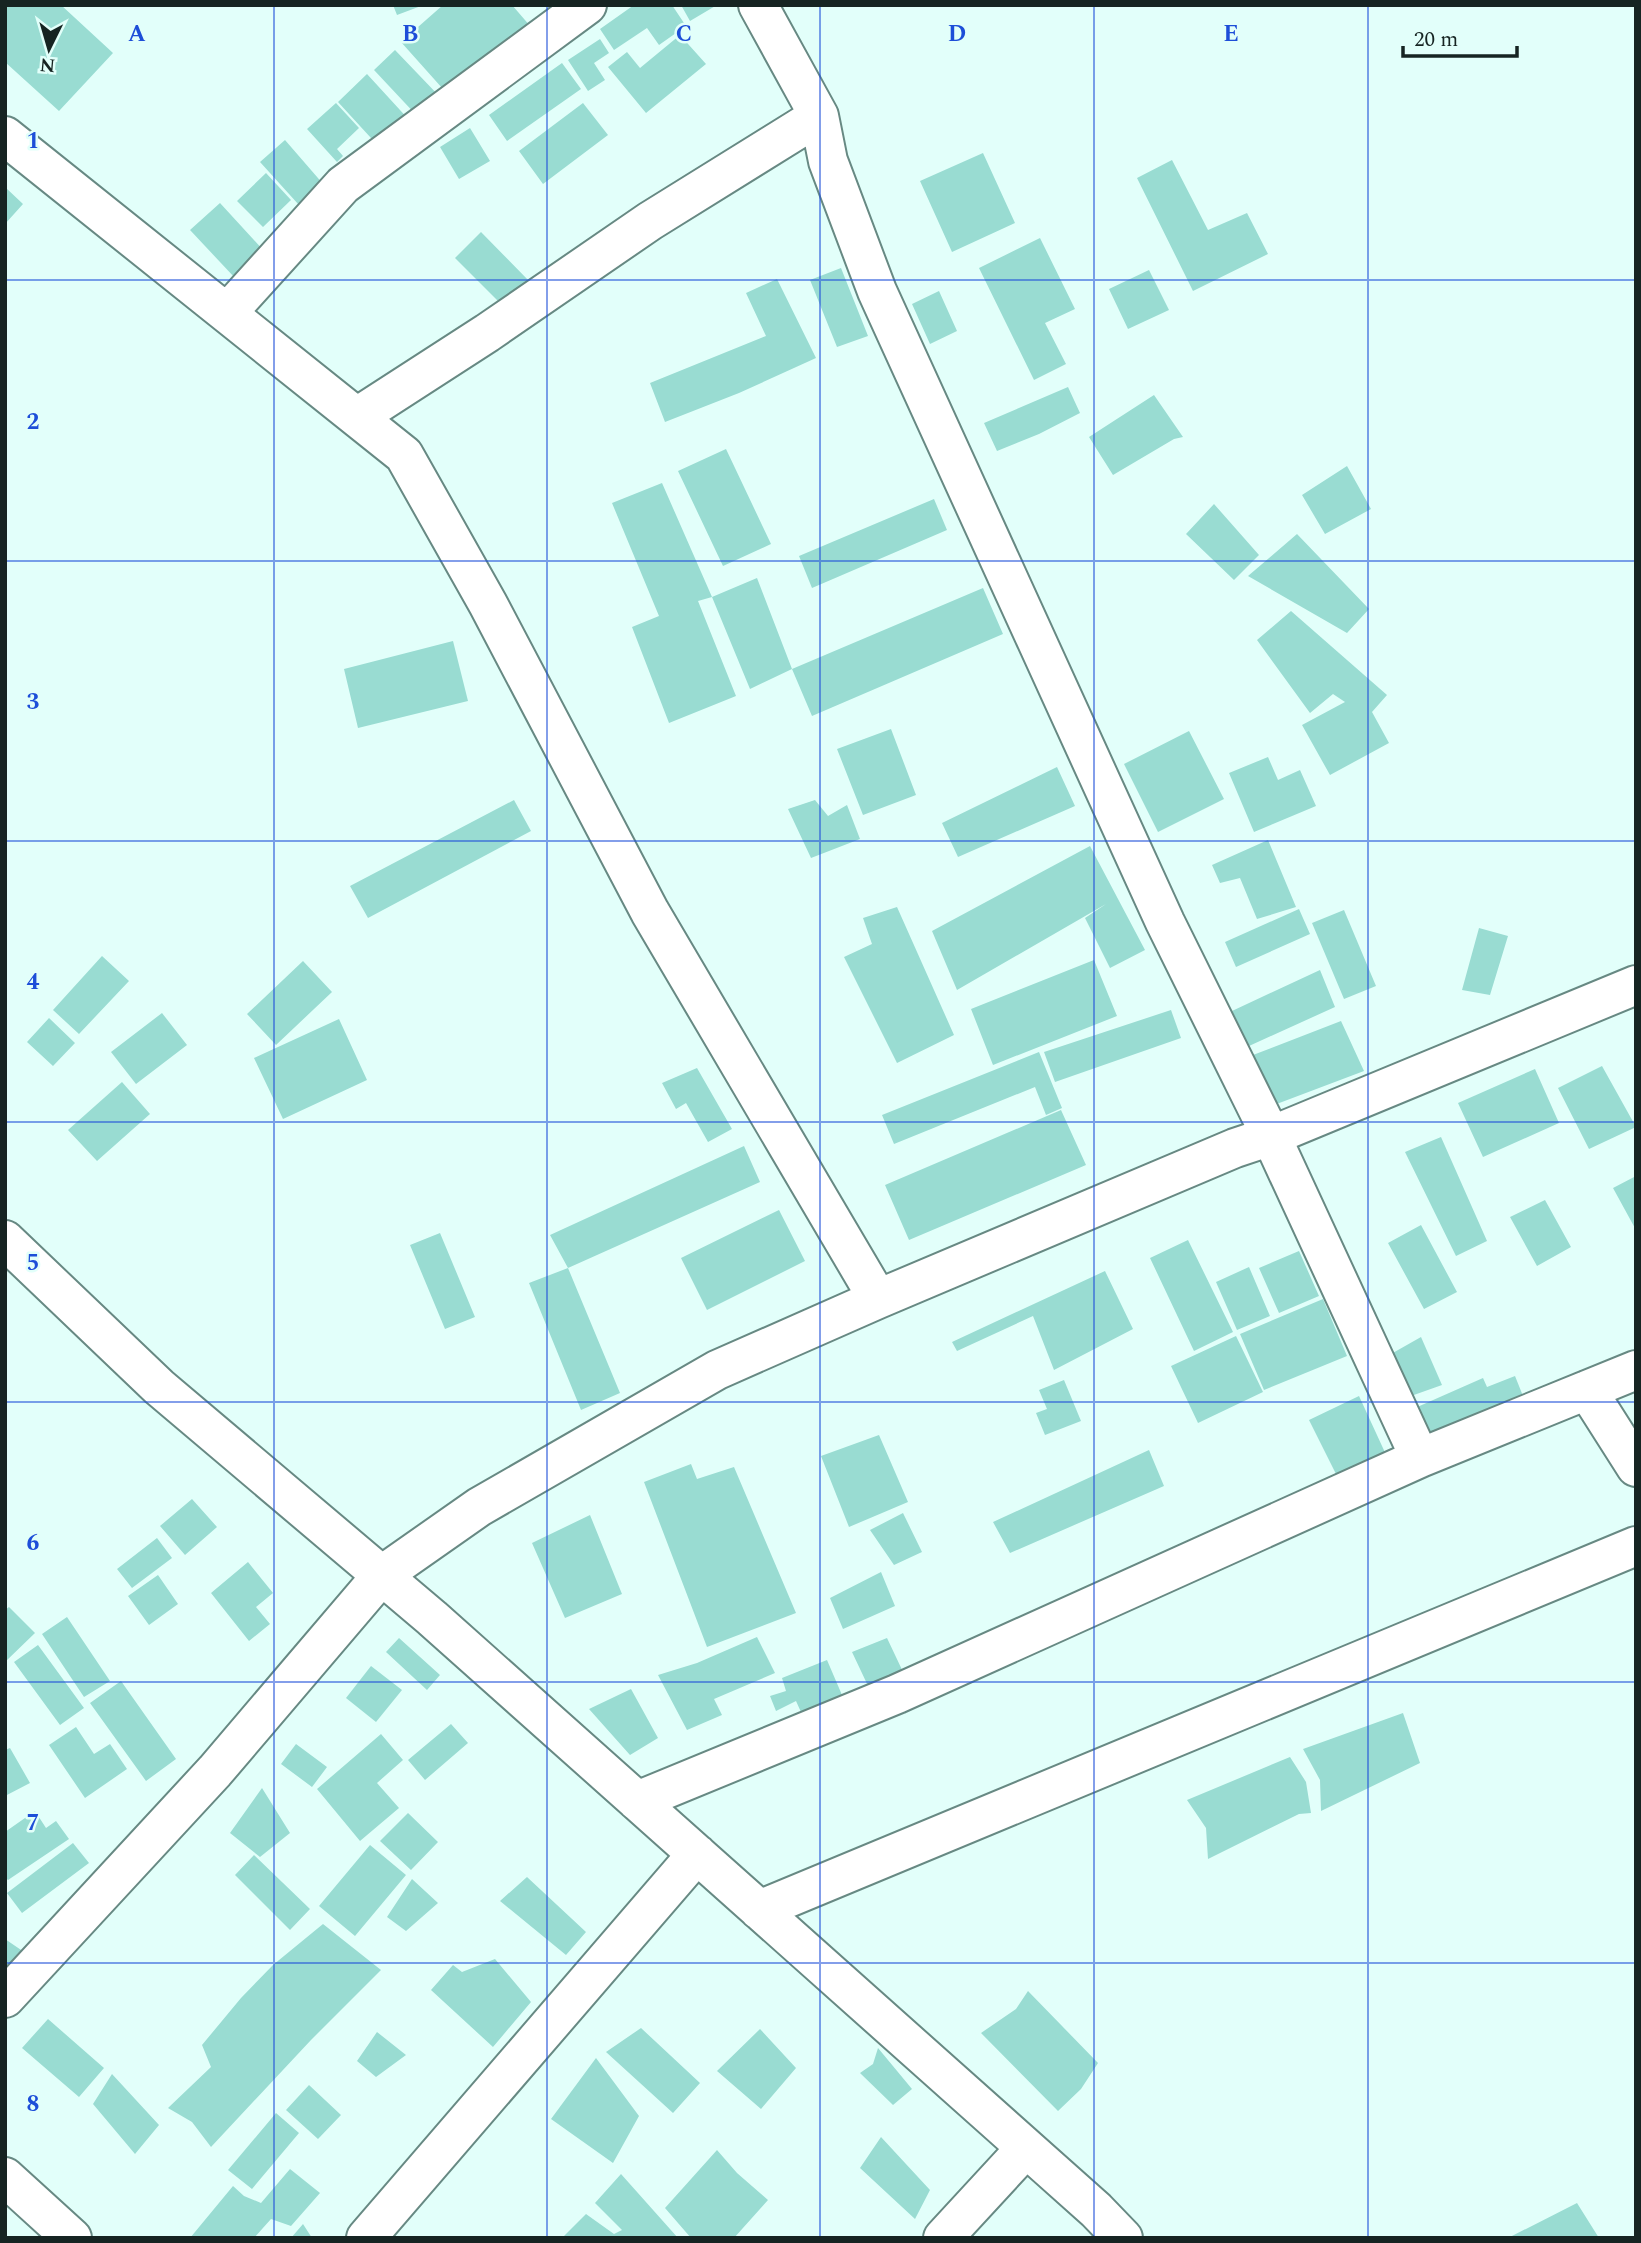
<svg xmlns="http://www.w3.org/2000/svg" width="1641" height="2243" viewBox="0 0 1641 2243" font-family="Spectral,serif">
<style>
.building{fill:#99dcd2}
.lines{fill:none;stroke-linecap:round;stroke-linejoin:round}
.minor-casing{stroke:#678983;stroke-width:42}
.minor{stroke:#fff;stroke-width:38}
.grid{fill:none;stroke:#1d4ed8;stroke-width:2;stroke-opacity:0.55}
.grid-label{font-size:23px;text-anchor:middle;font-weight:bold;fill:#1d4ed8;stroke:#e2fffa;stroke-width:5;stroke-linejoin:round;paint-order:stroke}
</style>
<rect width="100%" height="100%" fill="#e2fffa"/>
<path class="building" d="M5,5H61L113,53L59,111L5,62Z
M393,5H421V6L397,15Z
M443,5H512L531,27L451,98L401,42Z
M634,5H672L686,26L659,45L647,28L614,50L600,29Z
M681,5H717L690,21Z
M680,35L706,64L646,113L608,67L627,52L640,68Z
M600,39L609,53L594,63L605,80L588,91L568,60Z
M395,50L441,98L419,118L374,70Z
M562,63L581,89L507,141L489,115Z
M367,74L411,122L382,150L338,102Z
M336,103L359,128L337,149L343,156L337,162L307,129Z
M583,103L608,135L543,184L519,151Z
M470,128L490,161L459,179L440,147Z
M285,140L324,185L299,205L260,162Z
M983,153L1015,223L952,252L920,181Z
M1172,160L1208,230L1247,213L1268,254L1193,291L1137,178Z
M266,173L291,200L263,227L237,201Z
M5,187L23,204L5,224Z
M220,203L264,251L235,278L190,230Z
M481,232L530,282L504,307L455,258Z
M1040,238L1075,309L1045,323L1066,364L1034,380L979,268Z
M841,268L868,336L837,347L810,280Z
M1149,270L1169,310L1128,329L1109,289Z
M777,279L816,358L739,393L665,422L650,383L766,336L746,293Z
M939,291L957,331L930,344L912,304Z
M1068,387L1080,413L1039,434L997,451L984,423Z
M1154,395L1183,437L1174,439L1113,475L1089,437Z
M726,449L771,544L723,566L678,471Z
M1347,466L1371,509L1325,534L1302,495Z
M662,483L712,597L698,601L736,696L669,723L632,627L659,616L612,503Z
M934,499L947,530L812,588L799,556Z
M1214,504L1259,555L1234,580L1186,534Z
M1297,534L1369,609L1347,633L1248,576Z
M757,578L792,669L750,689L712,597Z
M983,588L1003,634L812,716L792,669Z
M1291,611L1387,695L1372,712L1389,743L1330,775L1302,725L1345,702L1333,694L1310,713L1257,640Z
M453,641L468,701L358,728L344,669Z
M891,729L916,795L863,815L837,749Z
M1189,731L1224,799L1158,832L1124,764Z
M1268,757L1278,780L1300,770L1316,806L1254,832L1229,773Z
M1057,767L1075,806L958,857L942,823Z
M514,800L531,831L368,918L350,886Z
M815,800L828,816L847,805L860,839L811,858L788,809Z
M1268,840L1296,907L1257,919L1240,878L1220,883L1212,865Z
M1090,846L1145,950L1110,968L1085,918L1106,904L957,990L932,931Z
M897,907L954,1035L897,1063L844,957L872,944L863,918Z
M1299,909L1310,934L1236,967L1225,942Z
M1344,910L1376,986L1344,999L1312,923Z
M1479,928L1508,936L1490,995L1462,990Z
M102,956L129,981L79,1034L53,1010Z
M1094,960L1117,1016L993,1065L971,1009Z
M303,961L332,992L276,1045L247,1014Z
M1320,970L1335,1007L1249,1046L1232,1011Z
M1171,1010L1181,1038L1055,1082L1044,1052Z
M162,1013L187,1045L136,1084L111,1052Z
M49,1018L75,1043L53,1066L27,1042Z
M339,1019L367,1080L283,1119L254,1058Z
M1341,1021L1364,1071L1274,1105L1253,1055Z
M1039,1052L1062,1108L1046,1115L1035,1087L894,1144L882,1115Z
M1602,1066L1636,1127L1589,1149L1558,1088Z
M697,1068L732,1129L708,1142L686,1103L676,1109L662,1083Z
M1535,1069L1559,1123L1483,1157L1458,1103Z
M122,1082L150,1114L97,1161L68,1130Z
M1061,1110L1086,1165L909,1240L885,1185Z
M1441,1137L1487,1241L1456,1256L1405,1152Z
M744,1146L760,1182L568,1268L620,1393L581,1410L529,1283L568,1268L550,1235Z
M1636,1176V1230L1613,1188Z
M1545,1200L1571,1247L1537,1266L1510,1217Z
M779,1210L805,1261L707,1310L681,1258Z
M1421,1225L1457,1292L1424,1309L1388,1243Z
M440,1233L475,1317L445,1329L410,1245Z
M1188,1240L1233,1332L1194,1351L1150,1258Z
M1299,1251L1319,1296L1279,1313L1259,1268Z
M1249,1267L1270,1316L1237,1330L1216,1282Z
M1105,1271L1133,1329L1054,1370L1033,1316L957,1351L952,1342Z
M1323,1299L1347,1356L1264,1390L1240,1334Z
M1236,1336L1263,1392L1198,1423L1171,1366Z
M1421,1337L1442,1385L1411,1396L1391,1354Z
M1515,1376L1525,1401L1431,1442L1415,1408L1483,1378L1487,1387Z
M1064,1380L1081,1421L1045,1435L1036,1413L1047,1409L1039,1390Z
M1359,1396L1388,1459L1340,1482L1309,1420Z
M879,1435L908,1502L849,1527L821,1456Z
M1149,1450L1164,1486L1010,1553L993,1522Z
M691,1464L697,1479L734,1467L796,1613L707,1647L644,1482Z
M192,1499L217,1527L185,1555L160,1526Z
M903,1513L922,1552L894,1565L870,1530Z
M590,1515L622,1594L565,1618L532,1543Z
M157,1538L172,1558L132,1588L117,1569Z
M248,1562L273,1593L256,1607L270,1624L249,1641L211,1593Z
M881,1572L895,1606L843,1629L830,1598Z
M158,1575L178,1604L149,1625L128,1596Z
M9,1607L35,1633L5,1662V1610Z
M67,1617L110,1681L84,1697L42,1634Z
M757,1637L775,1673L714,1699L722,1715L687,1730L658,1675L697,1663Z
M399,1638L440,1675L427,1690L386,1652Z
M887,1638L904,1674L869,1688L852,1652Z
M38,1645L84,1708L60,1725L14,1662Z
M827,1660L845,1702L805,1721L796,1701L776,1711L770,1696L786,1691L782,1678Z
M371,1666L402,1690L376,1722L346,1698Z
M121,1681L176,1759L146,1781L90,1703Z
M631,1689L658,1738L630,1755L589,1709Z
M1403,1713L1420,1763L1321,1811L1320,1780L1303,1749Z
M451,1724L468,1743L425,1780L408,1760Z
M76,1727L94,1754L110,1744L127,1769L85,1798L49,1745Z
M381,1734L403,1760L377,1783L399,1808L360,1841L317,1789Z
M296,1744L327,1767L312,1787L281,1764Z
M10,1748L30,1783L5,1796V1750Z
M1290,1757L1306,1782L1311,1813L1299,1814L1208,1859L1206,1828L1187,1800Z
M262,1788L290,1833L260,1857L230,1833Z
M35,1811L46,1828L56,1821L69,1839L8,1880L5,1877V1832Z
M408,1813L438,1842L411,1870L380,1841Z
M73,1843L89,1863L22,1913L7,1893Z
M370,1845L406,1875L355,1936L319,1906Z
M254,1855L310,1909L290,1930L235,1875Z
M527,1877L586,1932L566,1955L500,1901Z
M412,1879L438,1903L406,1931L387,1917Z
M323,1924L381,1970L311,2040L211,2147L192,2122L168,2108L211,2067L202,2045L241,1998L273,1965Z
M5,1939L27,1954L5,1975Z
M495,1959L531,2002L493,2047L431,1990L453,1965L462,1972Z
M1028,1991L1098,2063L1081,2089L1058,2111L981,2033L1016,2009Z
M48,2019L104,2068L79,2097L22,2048Z
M641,2028L700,2083L673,2113L606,2052Z
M760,2029L796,2068L761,2109L717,2071Z
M377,2032L406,2055L376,2077L357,2061Z
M878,2048L912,2089L893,2105L860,2073L873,2064Z
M596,2058L639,2116L613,2163L551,2119Z
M112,2074L159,2125L135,2154L93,2104Z
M309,2085L341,2115L318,2139L286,2110Z
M276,2113L299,2133L252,2189L228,2170Z
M881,2137L930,2190L915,2219L860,2168Z
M717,2150L737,2173L768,2200L734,2238H691L665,2208Z
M290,2169L320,2193L291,2226L271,2219L254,2238H190L233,2186L244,2196L261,2203Z
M621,2174L678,2238H562L586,2214L614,2234L622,2230L595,2203Z
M1577,2203L1599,2238H1508Z
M303,2224L312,2238H291Z"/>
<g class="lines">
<g class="minor-casing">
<path id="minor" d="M758,5L819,116L828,161L877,291L1165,922L1271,1136L1420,1458
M5,136L404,455L488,604L650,912L878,1299
M227,313L343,185L587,5
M357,417L487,333L650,221L819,116
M5,1240L159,1387L432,1618L1096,2210L1123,2238
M1587,1390L1636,1467
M637,1801L897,1694L1420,1458L1636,1370
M759,1910L1636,1546
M5,1998L215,1771L382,1575L479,1507L717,1370L878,1299L1235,1148L1271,1136L1636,985
M5,2177L72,2238
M366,2238L697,1854
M943,2238L1026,2148"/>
</g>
<use href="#minor" class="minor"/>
</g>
<path class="grid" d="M274,5V2238M547,5V2238M820,5V2238M1094,5V2238M1368,5V2238M5,280H1636M5,561H1636M5,841H1636M5,1122H1636M5,1402H1636M5,1682H1636M5,1963H1636"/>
<g class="grid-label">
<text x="137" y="41">A</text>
<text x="410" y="41">B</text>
<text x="684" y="41">C</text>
<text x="957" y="41">D</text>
<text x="1231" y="41">E</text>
<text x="33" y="148">1</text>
<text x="33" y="429">2</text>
<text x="33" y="709">3</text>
<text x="33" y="989">4</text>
<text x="33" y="1270">5</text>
<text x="33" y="1550">6</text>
<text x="33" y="1830">7</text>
<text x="33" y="2111">8</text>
</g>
<rect width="1641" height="2243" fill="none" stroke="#162422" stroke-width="14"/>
<g transform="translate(49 49) rotate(185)" stroke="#e2fffa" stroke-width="5" paint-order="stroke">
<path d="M0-5L12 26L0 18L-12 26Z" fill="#162422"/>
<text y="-10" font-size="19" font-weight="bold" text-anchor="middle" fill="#162422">N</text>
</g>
<path d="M1403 46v10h114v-10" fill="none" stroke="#162422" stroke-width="3.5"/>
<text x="1414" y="46" font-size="21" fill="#162422" stroke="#e2fffa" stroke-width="5" paint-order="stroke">20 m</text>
</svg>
